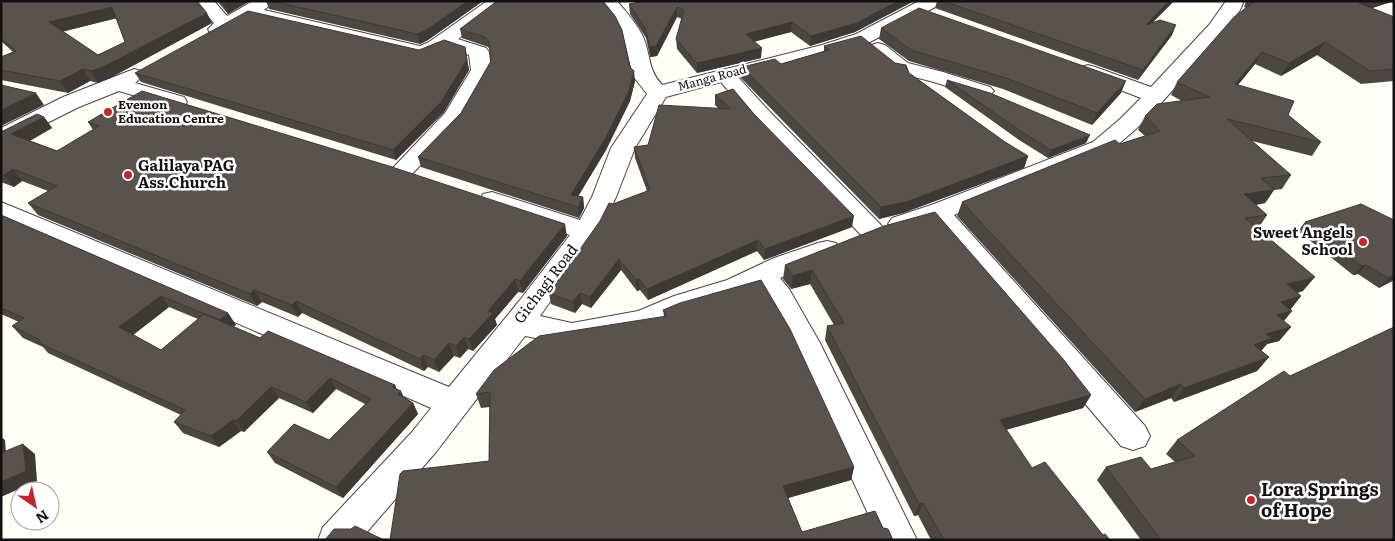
<svg xmlns="http://www.w3.org/2000/svg" width="1395" height="541" viewBox="0 0 1395 541" font-family="Literata,serif">
<style>
.lines{fill:none;stroke-linecap:round;stroke-linejoin:round}
.minor-casing{stroke:#444;stroke-width:2}
.minor{fill:#fff;fill-rule:evenodd}
.wall{fill:#4d4742;fill-rule:evenodd}
.shaded-wall{fill:#3f3936}
.building{fill:#5a524d;stroke:#3f3936;fill-rule:evenodd}
.poi-dot{fill:#c4262e;stroke:#fff;stroke-width:2}
.labels{text-anchor:middle;stroke-width:5;stroke-linejoin:round;paint-order:stroke}
.far-street-label{font-size:12px;fill:#111;stroke:#fff}
.far-poi-label{font-size:12px;font-weight:bold;fill:#111;stroke:#fff;text-anchor:start}
.poi-label{font-size:15px;font-weight:bold;fill:#111;stroke:#fff;text-anchor:start}
.street-label{font-size:15px;fill:#111;stroke:#fff}
.near-poi-label{font-size:18px;font-weight:bold;fill:#111;stroke:#fff;text-anchor:start}
</style>
<rect width="100%" height="100%" fill="#fffdf5"/>
<g class="lines">
<g class="minor-casing">
<path id="minor" d="M195,1H214L227,16L253,1H275L264,10L420,46L429,42L487,1H508L458,39L486,48L489,52L491,70L462,122L410,176L402,178L394,176L390,171L445,113L471,70L469,55L446,48L422,58L250,18C238,25 225,37 210,33L208,29L214,23Z
M598,1H617C627,13 638,25 644,39C651,58 648,69 662,85L822,45L856,34L919,1H942L939,5L870,42L835,53L738,77L769,111L881,225L885,231L881,237L872,240L863,237L753,121L721,82L666,97L635,148L616,197L600,231L540,316L572,323L638,311L674,296L727,280L774,258L818,243L827,241L836,243L840,250L836,257L780,278L789,289L820,343L917,540H880L790,343L768,303L757,289L694,310L643,332L572,345L525,336L436,452L360,540H318L323,527L412,432L431,408L1,220V202L449,387L520,300L570,235L483,206L480,200L483,194L492,192L580,220L592,197L611,148L647,94L633,76L624,39L617,24Z
M1226,1H1244L1240,10L1223,33L1163,101L1136,129L1109,152L954,215L1145,426L1150,436L1145,446L1133,450L1121,446L932,223L901,233L892,230L888,224L892,218L934,204L1093,142L1120,119L1141,98L1081,75L1078,71L1081,67L1088,65L1095,67L1151,87L1209,25Z
M878,43L885,45L908,63L943,72L990,87L994,91L990,95L983,97L930,81L894,72L868,49L871,45Z
M134,69L141,71L144,75L135,83L184,97L187,102L184,107L176,108L119,91L79,107L9,142L1,144V128L63,97Z"/>
</g>
<use href="#minor" class="minor"/>
</g>
<path class="wall" d="M1,1L212,23L110,78L98,83L90,81L68,93L1,80V57L13,52L1,41ZM116,18L125,42L98,55L62,32Z
M217,1H250L228,14Z
M266,1H483L428,40L420,44L269,9Z
M645,1H914L855,32L810,46L791,32L754,41L761,58L697,73L677,49L676,39L682,19L677,17L657,56L650,57L646,38L630,14L629,4Z
M937,1H1174L1153,22L1172,35L1138,80L935,8Z
M1246,1H1394L1372,8L1394,17V81L1361,84L1317,55L1281,76L1255,64L1238,85L1288,115L1321,142L1312,156L1252,141L1291,175L1282,189L1274,190L1265,203L1256,205L1267,215L1258,229L1303,291L1297,293L1301,296L1290,310L1292,311L1284,321L1291,327L1279,341L1267,344L1261,351L1269,357L1257,371L1174,402L1171,398L1135,412L957,216L962,202L1120,144L1145,136L1138,130L1145,116L1182,101L1171,95L1177,82L1247,8L1244,7Z
M881,28L1121,93L1092,125L1003,89L909,61L879,39Z
M460,29L635,81L630,101L606,150L578,196L583,197L584,208L579,218L421,167L418,157L461,113L491,61L490,50L488,47L462,38Z
M824,46L895,63L1005,142L1028,156L1024,168L903,213L879,219L741,78L742,67L781,64L824,51Z
M465,47L469,70L444,112L396,160L141,82L135,73Z
M947,80L1086,143L1048,158L1019,140L945,87Z
M733,89L852,227L764,260L757,251L648,300L640,290L637,291L621,270L591,308L582,304L575,313L551,304L549,293L613,204L647,191L635,158L634,147L648,145L718,108L715,105V95Z
M44,117L52,128L30,141L57,151L93,130L88,122L567,236L523,293L518,292L495,319L497,325L473,351L468,349L460,358L454,356L439,372L428,367L424,371L302,313L298,317L262,302L257,306L38,215L28,203L48,191L22,181L14,187L1,182V132Z
M1,215L228,313L236,325L233,327L260,338L395,385L396,389L404,397L413,403L418,414L343,498L275,463L267,452L329,440L365,404L336,389L313,413L279,398L244,432L241,431L219,447L183,433L174,422L181,415L48,353L43,347L23,338L12,326L19,322L1,314ZM169,307L198,319L161,350L133,335Z
M1394,220V280L1379,288L1358,274L1353,275L1298,231L1305,222Z
M884,226L1091,395L1083,408L1006,430L1032,468L1103,535L1110,540H931L918,515L914,516L825,340L827,326L834,325L810,284L791,289L783,279L785,265Z
M663,310L854,467L851,480L788,498L802,532L883,528L893,540H390L489,461L490,407L481,408L476,394L664,316Z
M1290,376L1394,540H1141L1097,480L1106,467L1151,469L1175,462L1166,454L1177,440Z"/>
<path class="shaded-wall" d="M229,1H250L228,14L224,4Z
M468,1H483L428,40L420,44L417,34Z
M898,1H914L855,32L810,46L811,36Z
M1169,1H1174L1141,34L1146,25Z
M1364,1H1394L1351,15L1359,3Z
M112,7L118,18L56,33L49,22Z
M677,7V17L657,56L650,57V47Z
M207,13L212,23L110,78L98,83L91,71Z
M792,22L791,32L746,44V34Z
M1176,25L1172,35L1138,80L1143,70Z
M1325,42L1317,55L1281,76L1289,63Z
M465,47L469,70L444,112L396,160L393,150Z
M762,48L761,58L697,73V63Z
M1262,52L1255,64L1228,97L1235,84Z
M83,69L90,81L68,93L60,81Z
M634,71L635,81L630,101L606,150L573,205L571,195Z
M1126,81L1121,93L1092,125L1097,113Z
M36,93L44,105L1,126V110Z
M44,117L52,128L20,146L11,134Z
M1090,135L1086,143L1048,158L1051,150Z
M1028,156L1024,168L903,213L879,219L881,207Z
M13,169L22,181L14,187L4,175Z
M1274,190L1265,203L1235,208L1244,194Z
M583,197L584,208L579,218L578,207Z
M854,216L852,227L764,260L765,249Z
M565,224L567,236L523,293L520,281Z
M758,240L757,251L648,300L647,289Z
M619,259L621,270L591,308L590,297Z
M1366,265L1358,274L1353,275L1362,266Z
M812,270L810,284L791,289L793,276Z
M1394,275V280L1379,288L1388,278Z
M1315,277L1303,291L1276,298L1287,284Z
M515,279L518,292L495,319L497,325L473,351L469,339L488,311Z
M639,279L640,290L637,291L636,280Z
M254,290L262,302L257,306L250,294Z
M580,293L582,304L575,313L573,302Z
M161,296L169,307L129,338L119,327Z
M1301,296L1290,310L1281,302Z
M296,301L302,313L298,317L292,305Z
M1292,311L1280,325L1277,315Z
M228,313L236,325L228,331L220,320Z
M1291,327L1279,341L1267,344L1260,352L1254,345L1266,334Z
M464,337L468,349L460,358L456,346Z
M449,343L454,356L439,372L434,360Z
M423,355L428,367L424,371L420,359Z
M1269,357L1257,371L1174,402L1184,388Z
M330,378L336,389L313,413L306,402Z
M1181,384L1171,398L1135,412L1145,399Z
M395,385L399,394L401,391L406,402L392,387Z
M271,387L279,398L244,432L236,421Z
M1091,395L1083,408L994,433L1000,420Z
M413,403L418,414L343,498L336,487Z
M233,420L241,431L219,447L211,436Z
M1,437L5,440L7,466L1,461Z
M23,444L35,454L37,481L1,497V482Z
M854,467L851,480L781,500L783,486Z
M923,503L918,515L914,516L919,504Z"/>
<path class="building" d="M1,1H197L207,13L103,67L91,71L83,69L60,81L1,70V57L16,51L1,38ZM112,7L125,42L98,55L49,22Z
M221,1H229L224,4Z
M272,1H468L425,31L417,34Z
M497,1H603L615,16L622,30L630,67L634,71L629,91L605,139L571,195L583,197L578,207L418,157L461,113L491,61L489,42L485,37L460,29Z
M645,1H898L857,23L811,36L792,22L746,34L762,48L697,63L676,39L684,10L677,7L656,46L650,47L645,28L629,4Z
M943,1H1169L1146,25L1160,20L1176,25L1143,70Z
M1255,1H1364L1359,3L1394,17V69L1370,71L1325,42L1289,63L1262,52L1235,84L1294,101L1288,115L1321,142L1227,119L1291,175L1261,178L1274,190L1244,194L1267,215L1245,218L1315,277L1287,284L1301,296L1281,302L1292,311L1277,315L1291,327L1266,334L1272,338L1254,345L1269,357L1184,388L1181,384L1145,399L962,202L1115,140L1120,144L1160,131L1145,116L1157,104L1210,97L1177,82L1234,17Z
M919,8L1126,81L1097,113L1006,78L911,50L881,28Z
M248,11L419,50L444,40L465,47L467,60L441,102L393,150L135,73Z
M861,36L895,63L906,65L909,73L1005,142L1028,156L906,202L881,207L742,67L775,59L781,64L829,50L824,46Z
M947,80L990,93L1090,135L1051,150L1022,132Z
M1,85L36,93L1,110Z
M733,89L752,112L854,216L765,249L758,240L647,289L639,279L636,280L619,259L590,297L580,293L573,302L549,293L600,221L609,203L613,204L650,190L634,147L648,145L659,105L731,109L715,95Z
M142,91L389,166L565,224L520,281L515,279L488,311L493,313L469,339L464,337L456,346L449,343L434,360L423,355L420,359L296,301L292,305L254,290L250,294L28,203L57,186L13,169L4,175L1,173V132L37,114L44,117L11,134L57,151L99,126L88,122Z
M1361,204L1394,220V275L1388,278L1366,265L1362,266L1305,222Z
M935,212L1063,359L1091,395L1000,420L1032,468L1045,462L1103,535L1105,534L1110,540H944L923,503L919,504L827,326L844,323L812,270L793,276L785,265L884,226Z
M1,215L228,313L220,320L161,296L119,327L161,350L204,314L260,338L268,331L395,385L392,387L401,391L398,394L413,403L336,487L267,452L294,424L329,440L371,399L330,378L306,402L271,387L236,421L233,420L211,436L174,422L185,410L37,342L40,340L12,326L24,318L1,308Z
M761,280L790,329L854,467L783,486L802,532L875,511L883,528L888,529L893,540H390L400,474L403,471L489,461L490,392L476,394L494,370L539,336L667,316L663,310L680,303Z
M1394,327V540H1161L1106,467L1141,457L1151,469L1195,456L1177,440L1284,371L1290,376Z
M23,444L26,471L1,482V453Z
M355,526L384,540H325L334,529H351Z"/>
<g class="poi-dot">
<circle cx="108" cy="112" r="5"/>
<circle cx="128" cy="175" r="5"/>
<circle cx="1363" cy="242" r="5"/>
<circle cx="1251" cy="500" r="5"/>
</g>
<g class="labels">
<g class="far-street-label">
<text transform="translate(712 78) rotate(-15)" y="4">Manga Road</text>
</g>
<g class="far-poi-label">
<text x="118" y="109">Evemon<tspan x="118" dy="14">Education Centre</tspan></text>
</g>
<g class="poi-label">
<text x="138" y="171">Galilaya PAG<tspan x="138" dy="17">Ass.Church</tspan></text>
<text x="1353" y="238" text-anchor="end">Sweet Angels<tspan x="1353" dy="17">School</tspan></text>
</g>
<g class="street-label">
<text transform="translate(546 284) rotate(-53)" y="5">Gichagi Road</text>
</g>
<g class="near-poi-label">
<text x="1261" y="496">Lora Springs<tspan x="1261" dy="21">of Hope</tspan></text>
</g>
</g>
<rect width="1395" height="541" fill="none" stroke="#111111" stroke-width="5"/>
<g transform="translate(35 506) rotate(146)"><circle r="24" fill="#ffffff" stroke="#a0a0a0"/>
<path d="M0-4L9 19L0 12L-9 19Z" fill="#c4262e"/>
<text y="-8" font-size="14" font-weight="bold" text-anchor="middle" fill="#111111">N</text>
</g>
</svg>
